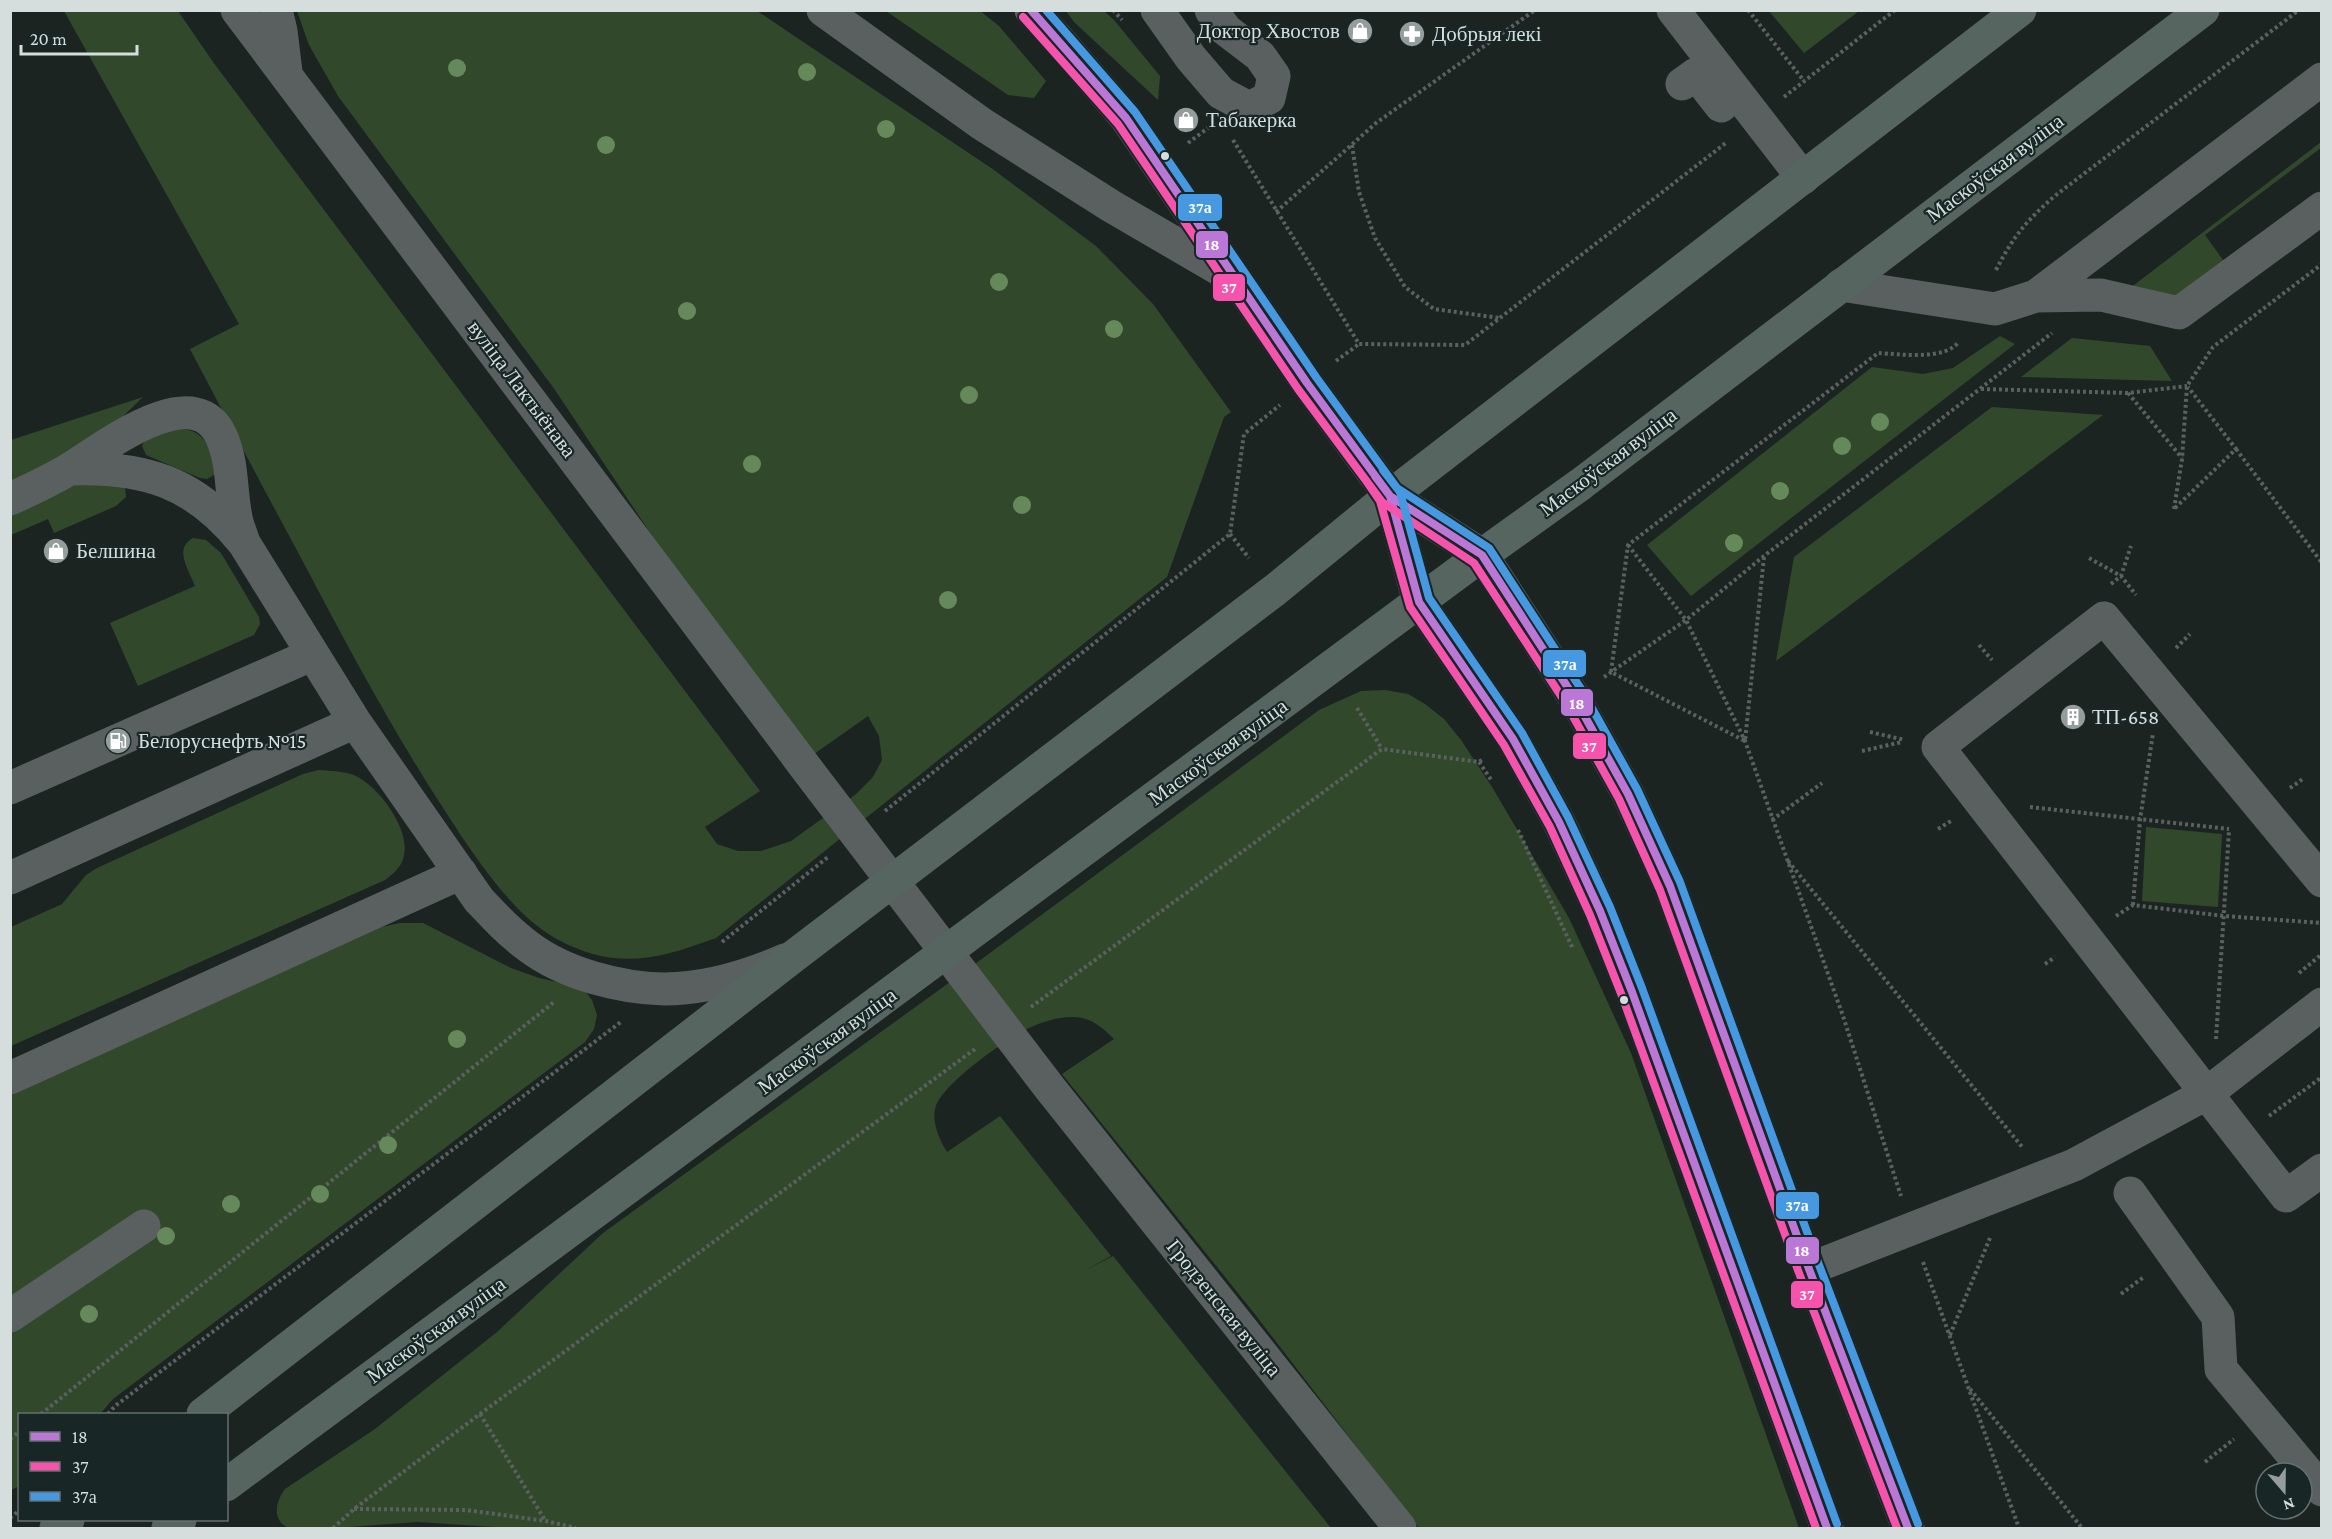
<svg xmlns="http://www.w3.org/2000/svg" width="2332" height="1539" viewBox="0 0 2332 1539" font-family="'Crimson Pro',serif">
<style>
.green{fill:#32482b}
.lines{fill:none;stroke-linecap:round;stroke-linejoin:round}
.path{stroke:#5b6060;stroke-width:4;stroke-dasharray:3 3;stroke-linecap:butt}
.minor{stroke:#5a605f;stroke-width:33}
.major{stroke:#53605c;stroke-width:33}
.highway{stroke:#576560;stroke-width:33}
.bus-1-casing{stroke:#182725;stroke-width:12}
.bus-2-casing{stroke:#182725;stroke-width:12}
.bus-3-casing{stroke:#182725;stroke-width:12}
.bus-1{stroke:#ba77d6;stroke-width:8}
.bus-2{stroke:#f653ac;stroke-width:8}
.bus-3{stroke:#4699e1;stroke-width:8}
.tree{fill:#65895a}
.bus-dot{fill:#d5dedd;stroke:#182725;stroke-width:2}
.labels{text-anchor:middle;stroke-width:4.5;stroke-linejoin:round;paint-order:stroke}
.poi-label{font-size:21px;fill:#d5dedd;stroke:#182725;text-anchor:start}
.street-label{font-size:21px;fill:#d5dedd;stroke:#182725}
.line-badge{stroke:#182725;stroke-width:2}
.badge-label{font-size:16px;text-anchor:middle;font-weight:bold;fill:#fff}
</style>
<rect width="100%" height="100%" fill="#1c2422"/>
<path class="green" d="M64,11H178L213,62L760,791L705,827L717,844L738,851H761L791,841L855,795L873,777L882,760L879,736L868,716L807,759L715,630L555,390L338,96L309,45L297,11H757L994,170L1096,246L1153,304L1231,412L1224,417L1167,577L716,938C656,960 615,971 555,938C507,911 466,843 436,797C390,725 349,649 309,573C269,498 229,424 190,349L239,324Z
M886,11H980L999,26L1046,81L1034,98L1008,95Z
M1066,11H1104L1114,20L1160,76L1158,100L1074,22Z
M1769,11H1859L1804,53Z
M2321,142V148L2205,235L2226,264L2172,304L2121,295Z
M2000,336L2015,344L1691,596L1647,545L1872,367L1923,374L1953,368Z
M2072,338L2150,346L2172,381L2021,377Z
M143,397L108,431L11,483V440Z
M1992,407L2103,415L1776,661L1794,557Z
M175,429C182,429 188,429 194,432C208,438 216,461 214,475L207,479L200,478L146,455L142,446L145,440Z
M75,482L125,487L126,497L116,506L54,533L48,519L11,535V511Z
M193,538L206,540L221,553L259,617L260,624L254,635L138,686L110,623L195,586C189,570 173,549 193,538Z
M1385,690L1408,694L1425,704L1444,719L1461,740L1492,787L1569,918L1631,1053L1799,1528H1419L1254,1313L1062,1074L1114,1039C1103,1028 1092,1018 1075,1017C1060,1016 1040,1022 1027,1029C1004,1041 940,1085 935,1109C932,1124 940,1141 947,1152L1000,1116L1111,1256L1084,1271L1113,1256L1331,1528H511L417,1522L335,1528H288C272,1519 275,1503 285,1489L375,1429L497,1332L603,1233L979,961L1319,710L1361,691Z
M319,770C331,771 344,771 356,776C379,787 410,829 404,855C402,867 394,873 385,880L11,1046V927L62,904L86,875L97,868L303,774Z
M2146,827L2222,834L2218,907L2142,901Z
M400,923H423L511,968L539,978L571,985L585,991L592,1000L597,1015L594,1029L585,1042L113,1399L100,1414H20L19,1486L11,1490V1094L382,927Z"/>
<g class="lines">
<path class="path" d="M1113,10L1122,20
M1748,10L1804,81
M1784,97L1895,10
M1233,140L1359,344L1465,345L1727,142
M1188,143L1208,128
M1352,145L1359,192L1375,238L1405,287L1434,309L1500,318
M1276,212L1376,123L1535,10
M1996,270C2014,235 2027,220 2056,195L2299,10
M1336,361L1359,344
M1981,389L2128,393L2187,386
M2128,393L2182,458
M2236,449L2322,563
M2175,508L2236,449L2188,387
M2174,509L2182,459L2187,386L2213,347L2322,264
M1230,534L1249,558
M1628,545L1686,620L1745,741L1843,1016L1901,1196
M1764,557L1745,741L1611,672L1628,545L1878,353C1899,354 1947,361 1959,341
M2089,558L2121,576L2131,546
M2111,584L2121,576L2136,595
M1979,645L1992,660
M2176,648L2190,634
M1604,677L1686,620L1764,556L2052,333
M1357,708L1382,749
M1870,732L1905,740
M1862,751L1902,742
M1479,762L1492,781
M2290,788L2304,778
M2030,807L2229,829
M885,811L1230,534L1244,434L1280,405
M1772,820L1822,783
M1938,829L1951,821
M1518,830L1573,949
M1788,861L2023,1148
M2133,905L2140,820L2153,733
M2116,916L2133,905L2224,916L2322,923
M722,942L828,857
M2045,964L2055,957
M2299,973L2322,954
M1031,1007L1382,749L1479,762L1483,759
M2216,1039L2229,830
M2269,1116L2322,1077
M1923,1262L2019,1528
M2121,1294L2145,1276
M1950,1335L1990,1238
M1970,1389L2082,1528
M41,1414L554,1002
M108,1414L115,1406L622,1021
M480,1414L545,1520
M10,1439L20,1431
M2205,1462L2234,1439
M354,1509L466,1510L546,1521L576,1528
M10,1518L20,1510
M333,1528L354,1509L480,1414L975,1049"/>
<path class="minor" d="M237,10L806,768L1049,1087L1400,1528
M276,10L281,31L286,72
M823,10L982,124L1111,206L1231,276
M1031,10L1057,38L1126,118L1307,383L1390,496
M1157,10L1191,58L1221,93L1249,108L1269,98L1274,76L1260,56L1226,30L1211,10
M1673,10L1803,178
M1682,84L1696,74L1721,106
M1841,285L1995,309L2036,296L2322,79
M2036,296L2101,295L2179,313L2322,208
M69,469C144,466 195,482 243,542
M10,499C30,490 49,481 68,470C102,449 194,376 221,436C234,464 230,493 237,522C239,529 242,536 244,543L355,722L479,900C495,917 510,933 529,947C565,974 620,988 664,989C705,989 748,976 785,960
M10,788L311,655
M10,878L355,722
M2322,881L2104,618L1938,747L2286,1196L2322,1170
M10,1078L461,873
M2130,1193L2218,1317L2221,1369L2322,1490
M1809,1269L2074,1165L2206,1094L2322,1004
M10,1316L144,1226"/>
<path class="major" d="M1390,496L1482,555L1574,697L1628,794L1670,886L1809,1269L1908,1528
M1390,496L1419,602L1513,739L1559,822L1600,911L1632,992L1827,1528"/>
<path class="highway" d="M203,1414L794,956L1275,590L1390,496L2020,10
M226,1485L1482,555L1581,484L2203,10
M56,1528L68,1520
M168,1528L180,1520"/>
<g class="bus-1-casing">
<path id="bus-1" d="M1031,10L1126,118L1307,383L1390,496L1482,555L1574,697L1628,794L1670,886L1809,1269L1908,1528
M1375,476L1390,496L1419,602L1513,739L1559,822L1600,911L1632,992L1827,1528"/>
</g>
<g class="bus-2-casing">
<path id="bus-2" d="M1023,17L1118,124L1298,389L1382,502L1474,563L1565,702L1619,799L1660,890L1799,1273L1897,1528
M1367,482L1380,501L1410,607L1504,745L1550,827L1590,915L1622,996L1816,1528"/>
</g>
<g class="bus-3-casing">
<path id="bus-3" d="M1046,10L1135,112L1316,377L1397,488L1489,548L1583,692L1637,789L1680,882L1819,1265L1918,1524
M1383,470L1400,492L1429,598L1522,733L1568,817L1610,907L1642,988L1837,1524"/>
</g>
<use href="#bus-1" class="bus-1"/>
<use href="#bus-2" class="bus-2"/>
<use href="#bus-3" class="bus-3"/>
</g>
<g class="tree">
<circle cx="457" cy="68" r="9"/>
<circle cx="807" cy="72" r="9"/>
<circle cx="886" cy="129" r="9"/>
<circle cx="606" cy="145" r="9"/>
<circle cx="999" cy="282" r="9"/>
<circle cx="687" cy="311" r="9"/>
<circle cx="1114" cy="329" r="9"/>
<circle cx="969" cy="395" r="9"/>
<circle cx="1880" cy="422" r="9"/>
<circle cx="1842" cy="446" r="9"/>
<circle cx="752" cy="464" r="9"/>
<circle cx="1780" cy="491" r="9"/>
<circle cx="1022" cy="505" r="9"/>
<circle cx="1734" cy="543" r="9"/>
<circle cx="948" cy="600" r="9"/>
<circle cx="457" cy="1039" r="9"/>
<circle cx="388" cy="1145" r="9"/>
<circle cx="320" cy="1194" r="9"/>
<circle cx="231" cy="1204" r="9"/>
<circle cx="166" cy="1236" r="9"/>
<circle cx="89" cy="1314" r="9"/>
</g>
<defs>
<g id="shop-disc" transform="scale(1.35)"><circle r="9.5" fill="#949d9c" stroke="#182725"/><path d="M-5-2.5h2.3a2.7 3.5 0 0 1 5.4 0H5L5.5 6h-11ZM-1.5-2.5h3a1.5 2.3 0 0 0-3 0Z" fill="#fff"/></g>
<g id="pharmacy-disc" transform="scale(1.35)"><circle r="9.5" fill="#949d9c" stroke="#182725"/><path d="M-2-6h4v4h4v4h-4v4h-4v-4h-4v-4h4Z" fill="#fff"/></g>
<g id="building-disc" transform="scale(1.35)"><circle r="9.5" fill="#949d9c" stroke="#182725"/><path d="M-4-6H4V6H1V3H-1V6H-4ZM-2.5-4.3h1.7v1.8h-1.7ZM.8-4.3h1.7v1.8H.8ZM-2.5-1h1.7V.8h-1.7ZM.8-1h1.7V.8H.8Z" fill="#fff"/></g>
<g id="fuel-disc" transform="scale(1.35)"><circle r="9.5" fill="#949d9c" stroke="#182725"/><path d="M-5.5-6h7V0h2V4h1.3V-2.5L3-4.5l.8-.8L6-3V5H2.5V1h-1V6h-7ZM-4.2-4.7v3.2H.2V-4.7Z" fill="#fff"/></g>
</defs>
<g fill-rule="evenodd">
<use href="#shop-disc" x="1360" y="31"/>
<use href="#pharmacy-disc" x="1412" y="34"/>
<use href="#shop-disc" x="1186" y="120"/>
<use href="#shop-disc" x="56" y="551"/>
<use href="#building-disc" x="2073" y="717"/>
<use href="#fuel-disc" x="118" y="741"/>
</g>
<g class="bus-dot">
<circle cx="1165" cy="156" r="5"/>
<circle cx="1624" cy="1000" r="5"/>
</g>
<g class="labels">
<g class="poi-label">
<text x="1340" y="38" text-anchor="end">Доктор Хвостов</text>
<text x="1432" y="41">Добрыя лекі</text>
<text x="1206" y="127">Табакерка</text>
<text x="76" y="558">Белшина</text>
<text x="2092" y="724">ТП-658</text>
<text x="138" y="748">Белоруснефть №15</text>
</g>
<g class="street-label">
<text transform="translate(1995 168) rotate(-37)" y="7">Маскоўская вуліца</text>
<text transform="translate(522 389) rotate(53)" y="7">вуліца Лактыёнава</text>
<text transform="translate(1608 462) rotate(-37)" y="7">Маскоўская вуліца</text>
<text transform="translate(1218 752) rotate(-36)" y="7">Маскоўская вуліца</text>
<text transform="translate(827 1041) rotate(-36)" y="7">Маскоўская вуліца</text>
<text transform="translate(1224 1308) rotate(51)" y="7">Гродзенская вуліца</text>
<text transform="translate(436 1330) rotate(-36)" y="7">Маскоўская вуліца</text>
</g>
</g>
<g class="line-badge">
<rect x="1177" y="193" width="46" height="29" rx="6" fill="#4699e1"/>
<rect x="1195" y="230" width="34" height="29" rx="6" fill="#ba77d6"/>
<rect x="1212" y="273" width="34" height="29" rx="6" fill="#f653ac"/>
<rect x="1542" y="649" width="45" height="29" rx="6" fill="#4699e1"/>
<rect x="1560" y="688" width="34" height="29" rx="6" fill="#ba77d6"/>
<rect x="1572" y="732" width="35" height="28" rx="6" fill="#f653ac"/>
<rect x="1775" y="1191" width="45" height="29" rx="6" fill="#4699e1"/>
<rect x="1785" y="1236" width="35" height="29" rx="6" fill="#ba77d6"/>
<rect x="1790" y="1280" width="34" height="29" rx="6" fill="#f653ac"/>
</g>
<g class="badge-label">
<text x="1200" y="213">37а</text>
<text x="1212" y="250">18</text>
<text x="1229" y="293">37</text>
<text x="1565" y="670">37а</text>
<text x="1577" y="709">18</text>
<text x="1589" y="752">37</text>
<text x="1797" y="1211">37а</text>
<text x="1802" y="1256">18</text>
<text x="1807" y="1300">37</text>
</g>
<rect width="2332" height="1539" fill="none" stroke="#d5dedd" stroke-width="24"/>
<rect x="18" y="1413" width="210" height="108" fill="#182725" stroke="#64706f" stroke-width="1.5"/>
<rect x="30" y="1432" width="30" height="9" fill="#ba77d6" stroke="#64706f" stroke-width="1.5"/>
<text x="72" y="1443" font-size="18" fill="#d5dedd">18</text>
<rect x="30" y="1462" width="30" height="9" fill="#f653ac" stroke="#64706f" stroke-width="1.5"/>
<text x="72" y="1473" font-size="18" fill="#d5dedd">37</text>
<rect x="30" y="1492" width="30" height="9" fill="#4699e1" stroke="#64706f" stroke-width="1.5"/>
<text x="72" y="1503" font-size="18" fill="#d5dedd">37а</text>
<g transform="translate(2284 1491) rotate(160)"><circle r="28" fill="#182725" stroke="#64706f" stroke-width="1.5"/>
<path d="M0-4.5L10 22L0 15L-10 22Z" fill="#949d9c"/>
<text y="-9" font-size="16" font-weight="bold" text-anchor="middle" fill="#d5dedd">N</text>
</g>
<path d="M21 45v9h116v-9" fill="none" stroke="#d5dedd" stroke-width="3"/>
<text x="30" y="45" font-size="18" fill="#d5dedd" stroke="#182725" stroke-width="4.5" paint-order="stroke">20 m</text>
</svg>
